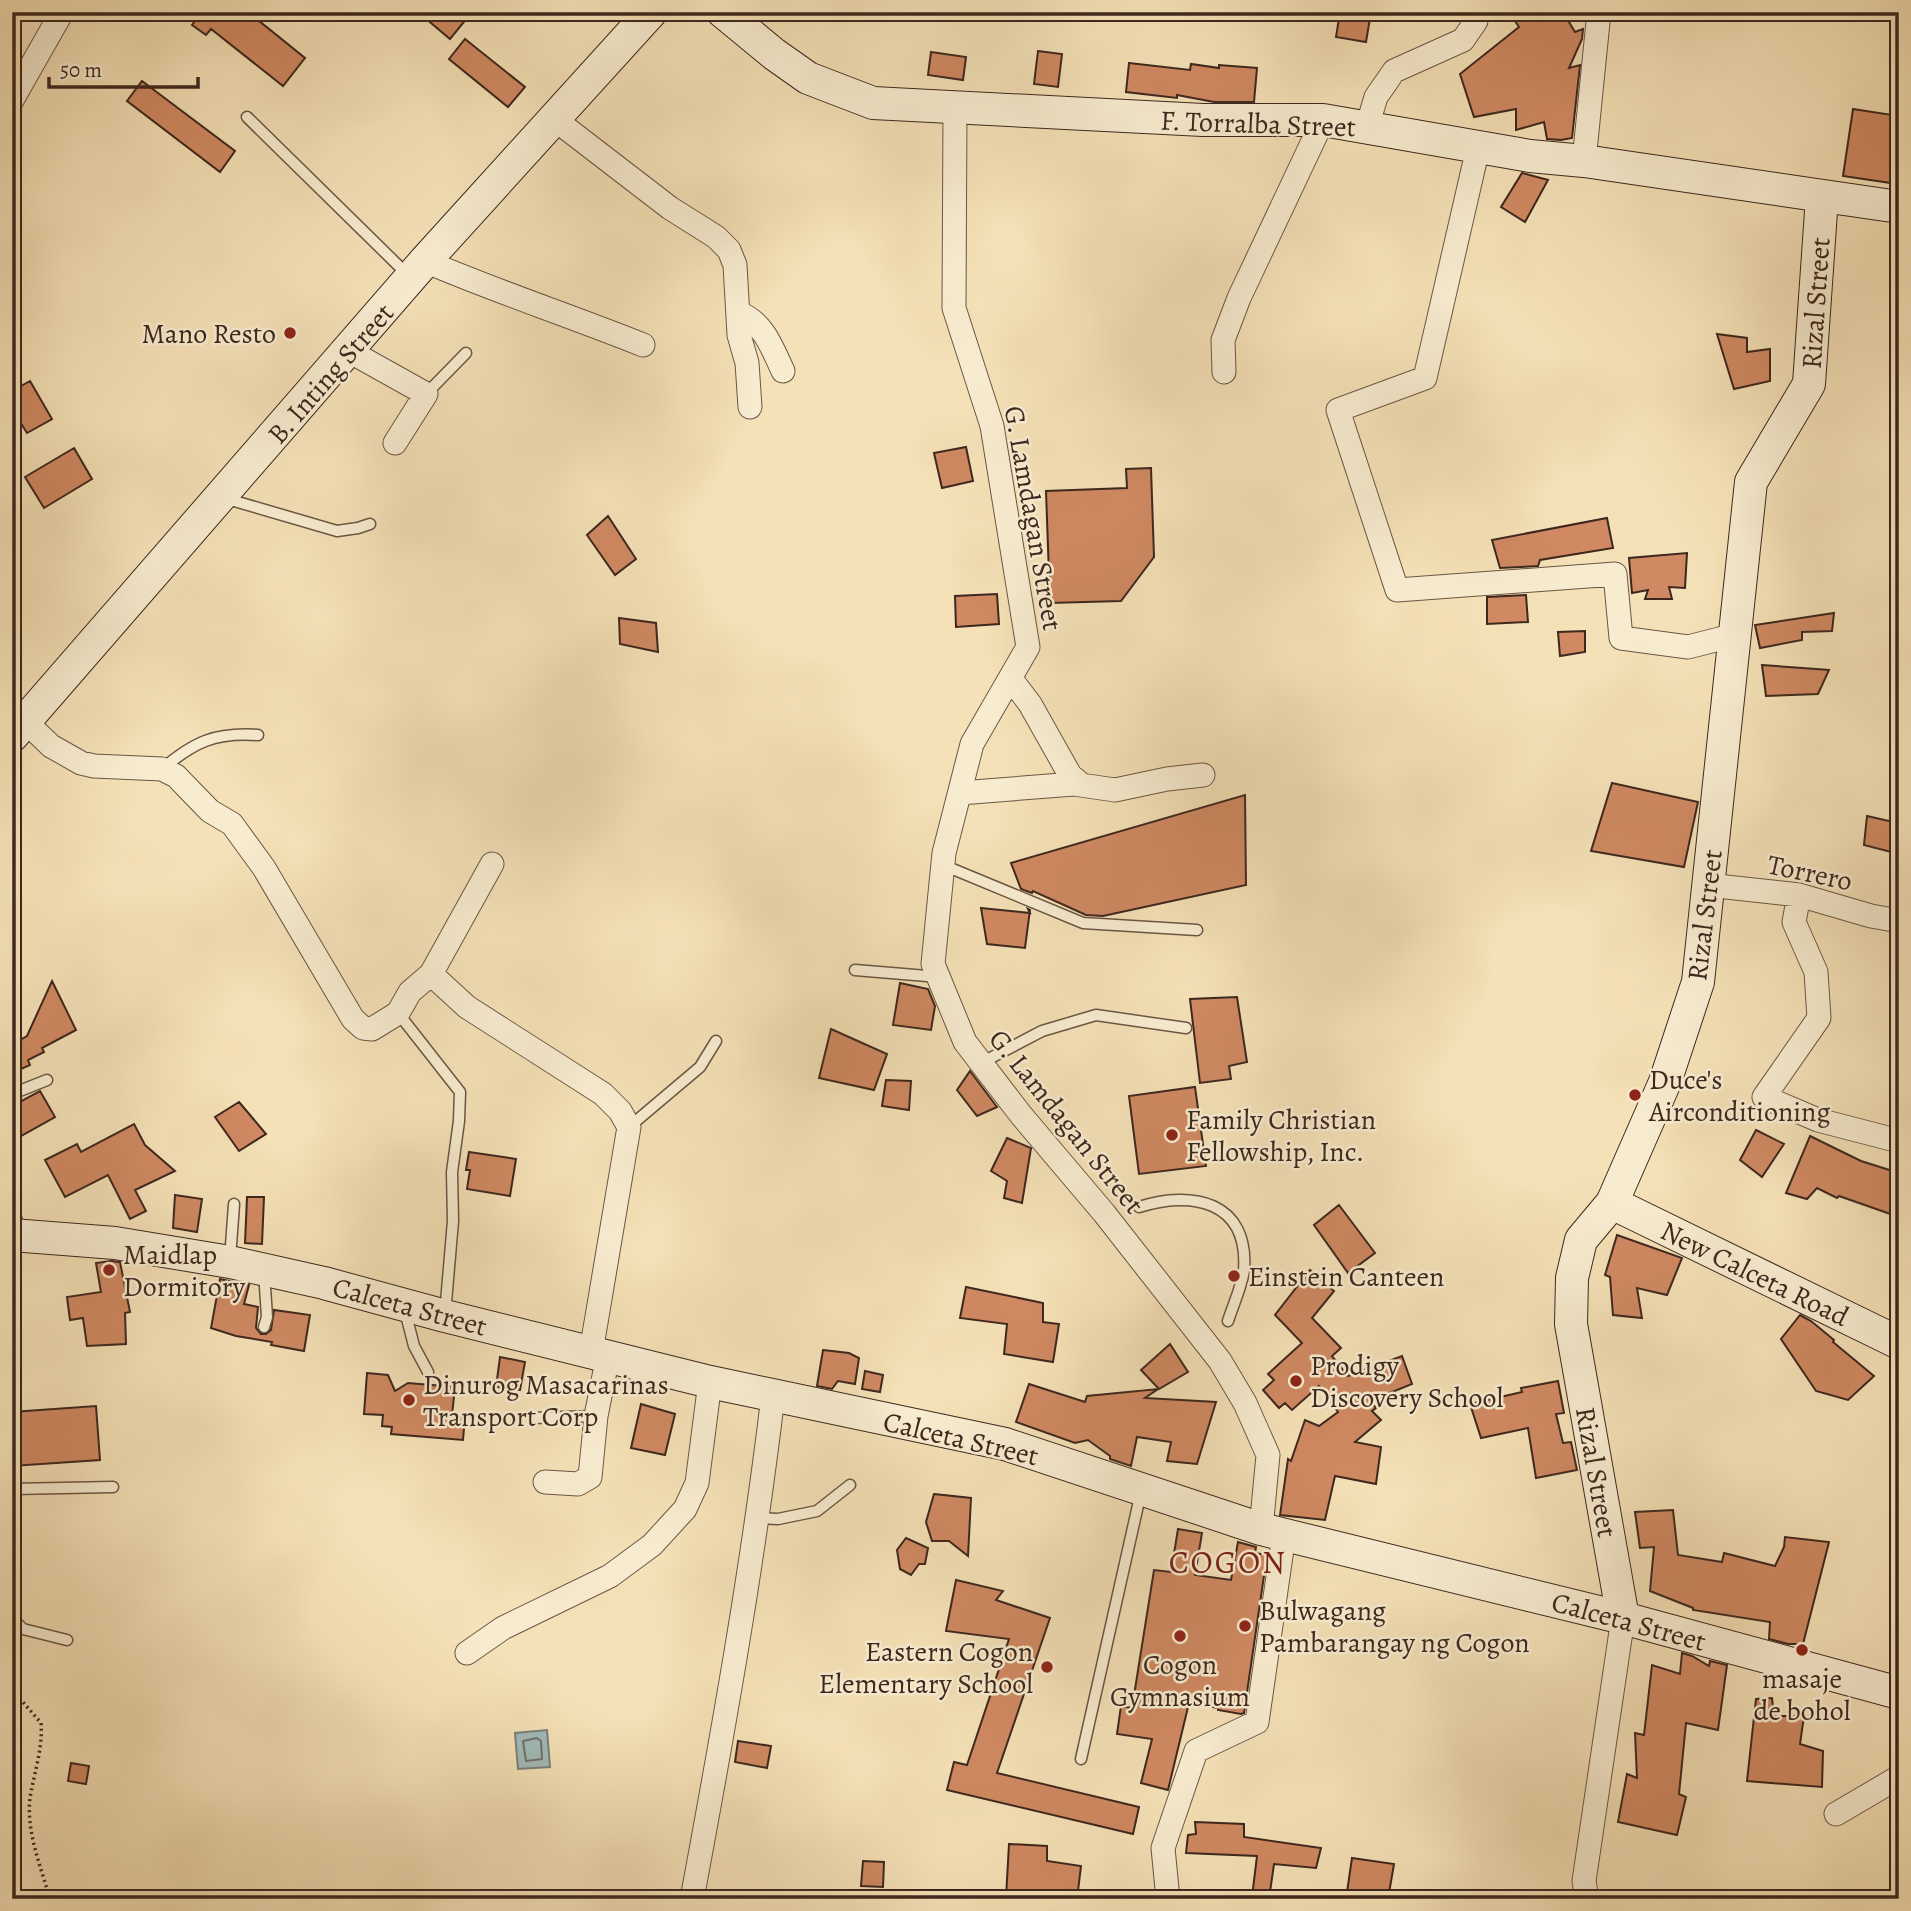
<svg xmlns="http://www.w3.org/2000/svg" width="1911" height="1911" viewBox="0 0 1911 1911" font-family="Alegreya,serif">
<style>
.water{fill:#a2bbba;stroke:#7a807c;stroke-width:2}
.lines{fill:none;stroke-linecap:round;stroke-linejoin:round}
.shore{stroke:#70716c;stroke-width:2}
.building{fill:#d08962;stroke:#3d271e;stroke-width:2}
.lane-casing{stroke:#6b5644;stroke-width:13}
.street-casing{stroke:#6b5644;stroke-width:25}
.secondary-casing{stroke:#3d271e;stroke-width:34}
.path{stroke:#3d271e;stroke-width:3.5;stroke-dasharray:2 3.5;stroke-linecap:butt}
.lane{stroke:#f8ecd0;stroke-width:10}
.street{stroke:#f8ecd0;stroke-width:23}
.secondary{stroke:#f8ecd0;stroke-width:32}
.poi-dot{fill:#8f2418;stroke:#f8ecd0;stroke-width:2.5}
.labels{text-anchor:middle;stroke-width:5;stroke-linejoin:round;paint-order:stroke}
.street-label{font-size:28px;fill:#3d271e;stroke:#f8ecd0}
.poi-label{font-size:28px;fill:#3d271e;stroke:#f8ecd0;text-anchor:start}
.quarter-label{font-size:32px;letter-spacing:2px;fill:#7a1f14;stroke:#f8ecd0}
</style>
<rect width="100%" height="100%" fill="#f5e1b7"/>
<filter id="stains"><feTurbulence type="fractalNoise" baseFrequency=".00286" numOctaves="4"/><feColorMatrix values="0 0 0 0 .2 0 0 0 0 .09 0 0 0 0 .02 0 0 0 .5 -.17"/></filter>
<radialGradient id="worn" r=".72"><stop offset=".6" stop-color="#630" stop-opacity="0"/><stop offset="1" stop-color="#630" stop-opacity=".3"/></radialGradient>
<path class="water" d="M547,1730L550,1767L518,1769L515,1733Z"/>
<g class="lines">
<path class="shore" d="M537,1738L541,1741L542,1759L526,1761L523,1741Z"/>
</g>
<path class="building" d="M188,12H248L305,58L283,86L211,29L206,35L192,25L197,18Z
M418,12H472L450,39Z
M1340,12H1371L1366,42L1336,37Z
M1509,12H1563L1575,32L1583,29L1582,39L1569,68L1580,65L1572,138L1561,140L1547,139L1544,122L1516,130V109L1474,117L1460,74L1519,27Z
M465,39L525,87L508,107L449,59Z
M1038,51L1062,54L1058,87L1034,84Z
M931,52L966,57L963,80L928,75Z
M1129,63L1190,70L1191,64L1219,68V65L1257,68L1254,102H1214L1177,95V98L1126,92Z
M142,81L235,151L220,172L127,101Z
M1853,109L1899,116V135L1891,183L1843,176Z
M1522,173L1548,180L1525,222L1501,207Z
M1717,334L1747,338V352L1770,349V381L1734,389Z
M30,381L52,419L27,433L12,409V391Z
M966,447L973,481L942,488L934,453Z
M74,448L92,479L44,508L25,477Z
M1151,468L1154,557L1121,601L1050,603L1046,491L1127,488L1126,469Z
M608,516L636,559L615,575L587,535Z
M1607,518L1613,548L1540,560L1538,566L1500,568L1492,540Z
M1687,553L1685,588L1669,587L1672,599H1645L1648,590L1632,593L1629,558Z
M997,594L999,624L956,627L955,596Z
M1526,595L1528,622L1487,624V597Z
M1834,613L1832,631L1802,632V640L1760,648L1755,625Z
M619,618L656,623L658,652L620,644Z
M1585,631V652L1560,656L1558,632Z
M1762,665L1829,670L1818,694L1766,696Z
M1612,783L1698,802L1684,867L1591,851Z
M1245,795L1246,885L1103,916L1086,915L1033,891L1032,893L1021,889L1011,863Z
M1867,816L1898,823L1895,853L1864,845Z
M981,908L1030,913L1028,909L1030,910L1025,948L987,944Z
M52,981L76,1030L42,1048L44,1052L28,1060L30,1065L12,1073V1028L18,1041L27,1036Z
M900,983L928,989L935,1006L931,1030L893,1025Z
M1237,997L1247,1062L1229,1066L1231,1079L1200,1083L1190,999Z
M831,1029L887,1054L874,1090L819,1078Z
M970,1071L997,1107L977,1116L957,1090Z
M886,1080L911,1081L909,1110L882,1106Z
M1195,1087L1206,1166L1139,1174L1129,1096Z
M40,1091L55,1117L12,1141V1106Z
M239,1102L266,1134L239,1151L215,1117Z
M134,1124L145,1145L175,1171L135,1190L146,1211L130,1219L108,1175L65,1197L45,1160L77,1144L81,1152Z
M1756,1130L1784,1144L1762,1177L1740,1160Z
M1810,1136L1861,1161L1899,1173V1217L1839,1196L1837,1198L1817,1188L1807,1199L1786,1193Z
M1007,1138L1031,1148L1022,1203L1004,1198L1007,1181L991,1171Z
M469,1152L516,1159L510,1196L467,1189L470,1170H466Z
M175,1195L202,1199L197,1232L173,1228Z
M247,1197H264L262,1244L245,1243Z
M1339,1205L1375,1253L1348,1273L1314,1225Z
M1617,1235L1682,1258L1667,1295L1637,1288L1642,1318L1613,1315L1610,1277L1605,1275Z
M111,1261L120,1262L130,1312L125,1313L126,1344L87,1346L83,1318L70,1320L67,1297L101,1292L96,1263Z
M1310,1270L1334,1291L1312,1318L1341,1348L1332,1356L1348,1376L1402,1356L1412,1384L1370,1401L1376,1408L1372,1411L1381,1420L1355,1442L1381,1447L1376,1484L1335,1476L1325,1520L1280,1515L1288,1459L1291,1461L1305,1420L1319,1426L1338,1412L1319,1386L1292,1410L1285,1403L1279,1408L1263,1390L1274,1380L1268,1374L1302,1343L1275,1315Z
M220,1279L249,1285L244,1304L258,1307L256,1328L261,1334H266L271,1330L274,1310L310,1315L304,1351L271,1345L272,1342L236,1336L211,1328Z
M966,1287L1043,1303V1322L1059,1324L1053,1362L1004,1354L1007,1324L960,1318Z
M1800,1315L1811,1321L1834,1340L1833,1342L1874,1376L1848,1400L1816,1391L1781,1339Z
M1170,1344L1188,1372L1159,1389L1141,1370Z
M823,1350L849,1353L859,1358L855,1384L838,1381L832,1389L817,1386Z
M500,1357L525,1362L520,1390L496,1387Z
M865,1371L883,1375L880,1392L862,1389Z
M367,1373L388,1375L395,1391L408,1383L455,1387L452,1415L465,1416L463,1440L391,1434L392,1427L382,1426L383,1415L364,1414Z
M1558,1381L1564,1413L1556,1414L1563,1443L1571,1442L1577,1470L1536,1478L1528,1428L1481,1438L1470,1404L1522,1392L1521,1388Z
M1029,1384L1085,1402L1087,1396L1158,1389L1145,1398L1216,1402L1197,1464L1167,1461L1171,1442L1137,1437L1131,1466L1110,1459V1456L1088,1440L1075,1443L1016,1422Z
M641,1404L675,1414L665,1455L631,1448Z
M96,1406L100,1460L12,1466V1412Z
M934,1494L971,1498L968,1556L949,1541H932L926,1522Z
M1673,1510L1678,1555L1722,1562L1724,1553L1775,1566L1784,1547L1785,1537L1829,1542L1803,1644H1788L1769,1639L1770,1622L1693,1610V1608L1650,1591L1654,1547L1640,1548L1635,1512Z
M1178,1529L1202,1533L1195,1575L1231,1580L1238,1542L1256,1547L1255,1553L1267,1555L1244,1713L1241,1714L1218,1710V1708L1189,1703L1168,1790L1141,1783L1152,1739L1117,1734L1121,1706L1132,1708L1154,1570L1171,1572Z
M906,1538L928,1548L925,1564H919L911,1575L900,1569L897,1550Z
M956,1580L1003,1591L996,1600L1050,1618L997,1773L1139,1807L1133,1834L947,1790L954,1762L967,1765L1009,1639L946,1631Z
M1682,1653L1692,1656L1709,1666L1710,1661L1727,1665L1718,1730L1686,1723L1679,1794L1686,1797L1677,1835L1618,1822L1627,1774L1637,1778L1635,1733L1644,1735L1652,1665L1680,1674Z
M1772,1698L1774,1716H1804L1800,1744L1823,1751L1822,1787L1747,1781L1756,1699Z
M738,1741L771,1746L767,1768L735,1762Z
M71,1763L89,1766L86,1784L68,1781Z
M1195,1822L1244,1824V1837L1321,1848L1316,1868L1274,1864L1269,1899L1252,1897L1257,1856L1186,1853L1188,1835L1196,1834Z
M1009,1844L1047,1846V1861L1081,1866L1077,1899L1006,1898Z
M1352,1858L1394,1864L1388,1899H1346Z
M863,1861L884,1862L883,1887L861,1886Z"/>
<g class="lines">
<g class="lane-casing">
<path id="lane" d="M247,117L409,276
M426,394L466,353
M224,498L337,531L358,528L370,524
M162,769C194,742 215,732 258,735
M943,865L1083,923L1197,930
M855,970L939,977
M398,1013L460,1092L459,1121L452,1172L453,1221L445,1314
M981,1063L1042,1031L1096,1015L1186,1028
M12,1094L47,1080
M629,1127L700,1067L716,1041
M12,1203L20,1233
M1139,1207C1192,1190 1249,1201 1244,1270C1242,1286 1233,1305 1228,1321
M230,1259L234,1204
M405,1311L414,1346L428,1372
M264,1327L267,1317L264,1272
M533,1418L596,1416
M12,1489L113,1487
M758,1518L778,1519L817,1511L850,1485
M12,1618L23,1629L67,1640
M1081,1759L1141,1492"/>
</g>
<g class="street-casing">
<path id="street" d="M12,100L62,12
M955,109L954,308L992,426L1028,647L972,744L944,853L933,964L965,1042L1021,1115L1104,1213L1220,1361L1245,1403L1268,1455L1261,1529
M553,118L670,208L716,237L729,250L735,265L739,335L747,363L750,407
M1367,127L1376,97L1394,71L1463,40L1476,21V12
M1478,148L1425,378L1338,410L1397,590L1615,574L1621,638L1688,647L1735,635
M1584,161L1599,12
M425,261C497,292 571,316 643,345
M739,313C764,323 772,348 783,371
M349,351L426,394L395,443
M1224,372L1223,340L1239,298L1323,120
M1011,679L1030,704L1070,775L1082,785
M26,722L51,746L81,763L94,766L162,769L176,776L210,811L232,824L264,868L353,1019L363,1028L372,1029L398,1013L410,992L431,974L467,1007L603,1094L620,1111L629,1127L591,1352
M960,793L1074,784L1115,790L1167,779L1203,775
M1708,885L1799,895L1871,916L1899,921
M1799,895L1794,922L1816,972L1819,1018L1764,1097L1818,1120L1899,1141
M431,974L492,864
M545,1482L578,1484L590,1477L596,1416L608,1356
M467,1653L503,1628L610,1576L652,1545L685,1509L697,1483L710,1382
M1836,1814L1899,1777
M692,1899C723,1732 753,1565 773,1396
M1168,1899L1163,1848L1196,1751L1257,1722L1284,1535
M1587,1899L1584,1881L1623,1618"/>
</g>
<g class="secondary-casing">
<path id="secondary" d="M723,12L774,54L808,78L873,103L1203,120H1323L1530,156L1584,161L1899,207
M12,736L425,261L651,12
M1612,1203L1899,1343
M12,1235L115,1243L230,1262L324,1283L445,1316L710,1382L1005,1444L1261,1529L1623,1618L1899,1693
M1623,1618L1571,1324L1572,1278L1581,1240L1612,1203L1665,1082L1698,982L1751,482L1809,384L1822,197"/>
</g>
<path class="path" d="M16,1694L41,1723C43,1749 34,1773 30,1798C26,1832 41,1867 50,1899"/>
<use href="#lane" class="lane"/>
<use href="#street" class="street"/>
<use href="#secondary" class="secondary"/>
</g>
<g class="poi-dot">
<circle cx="290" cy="333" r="7"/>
<circle cx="1635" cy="1095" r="7"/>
<circle cx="1172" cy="1135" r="7"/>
<circle cx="109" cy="1270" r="7"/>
<circle cx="1234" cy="1276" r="7"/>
<circle cx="1296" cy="1381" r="7"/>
<circle cx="409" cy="1400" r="7"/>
<circle cx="1245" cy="1626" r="7"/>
<circle cx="1180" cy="1636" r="7"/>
<circle cx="1802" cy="1650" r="7"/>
<circle cx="1047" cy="1667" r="7"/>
</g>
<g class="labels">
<g class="street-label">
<text transform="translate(1258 123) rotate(2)" y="10">F. Torralba Street</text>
<text transform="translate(1815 303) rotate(-86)" y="10">Rizal Street</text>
<text transform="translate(330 373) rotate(-49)" y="10">B. Inting Street</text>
<text transform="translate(1034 518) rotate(80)" y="10">G. Lamdagan Street</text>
<text transform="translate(1810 872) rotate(12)" y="10">Torrero</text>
<text transform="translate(1704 915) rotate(-83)" y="10">Rizal Street</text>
<text transform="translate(1067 1121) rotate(51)" y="10">G. Lamdagan Street</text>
<text transform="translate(1755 1273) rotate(26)" y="10">New Calceta Road</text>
<text transform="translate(410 1306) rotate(15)" y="10">Calceta Street</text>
<text transform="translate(961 1438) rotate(13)" y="10">Calceta Street</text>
<text transform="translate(1597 1472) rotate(80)" y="10">Rizal Street</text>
<text transform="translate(1629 1621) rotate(15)" y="10">Calceta Street</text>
</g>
<g class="poi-label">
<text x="276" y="343" text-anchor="end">Mano Resto</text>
<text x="1649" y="1089">Duce's<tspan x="1649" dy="32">Airconditioning</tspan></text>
<text x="1186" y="1129">Family Christian<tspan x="1186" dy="32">Fellowship, Inc.</tspan></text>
<text x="123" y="1264">Maidlap<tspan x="123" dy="32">Dormitory</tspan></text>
<text x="1248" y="1286">Einstein Canteen</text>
<text x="1310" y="1375">Prodigy<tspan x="1310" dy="32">Discovery School</tspan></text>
<text x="423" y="1394">Dinurog Masacarinas<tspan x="423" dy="32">Transport Corp</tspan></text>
<text x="1259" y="1620">Bulwagang<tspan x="1259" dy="32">Pambarangay ng Cogon</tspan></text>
<text x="1033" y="1661" text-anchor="end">Eastern Cogon<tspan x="1033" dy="32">Elementary School</tspan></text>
<text x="1180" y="1674" text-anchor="middle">Cogon<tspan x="1180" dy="32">Gymnasium</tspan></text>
<text x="1802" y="1688" text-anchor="middle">masaje<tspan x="1802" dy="32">de bohol</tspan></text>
</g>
<g class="quarter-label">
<text x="1228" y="1573">COGON</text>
</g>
</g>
<rect width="1911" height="1911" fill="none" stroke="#f5e1b7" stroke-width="42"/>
<rect x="14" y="14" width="1883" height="1883" fill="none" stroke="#3d271e" stroke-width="3.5"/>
<rect x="21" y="21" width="1869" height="1869" fill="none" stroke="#3d271e" stroke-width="2"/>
<path d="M49 77v10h149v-10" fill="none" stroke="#3d271e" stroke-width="3.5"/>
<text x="60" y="77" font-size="21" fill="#3d271e" stroke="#f8ecd0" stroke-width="5" paint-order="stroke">50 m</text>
<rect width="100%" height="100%" filter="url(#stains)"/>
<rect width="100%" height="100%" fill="url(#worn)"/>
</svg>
